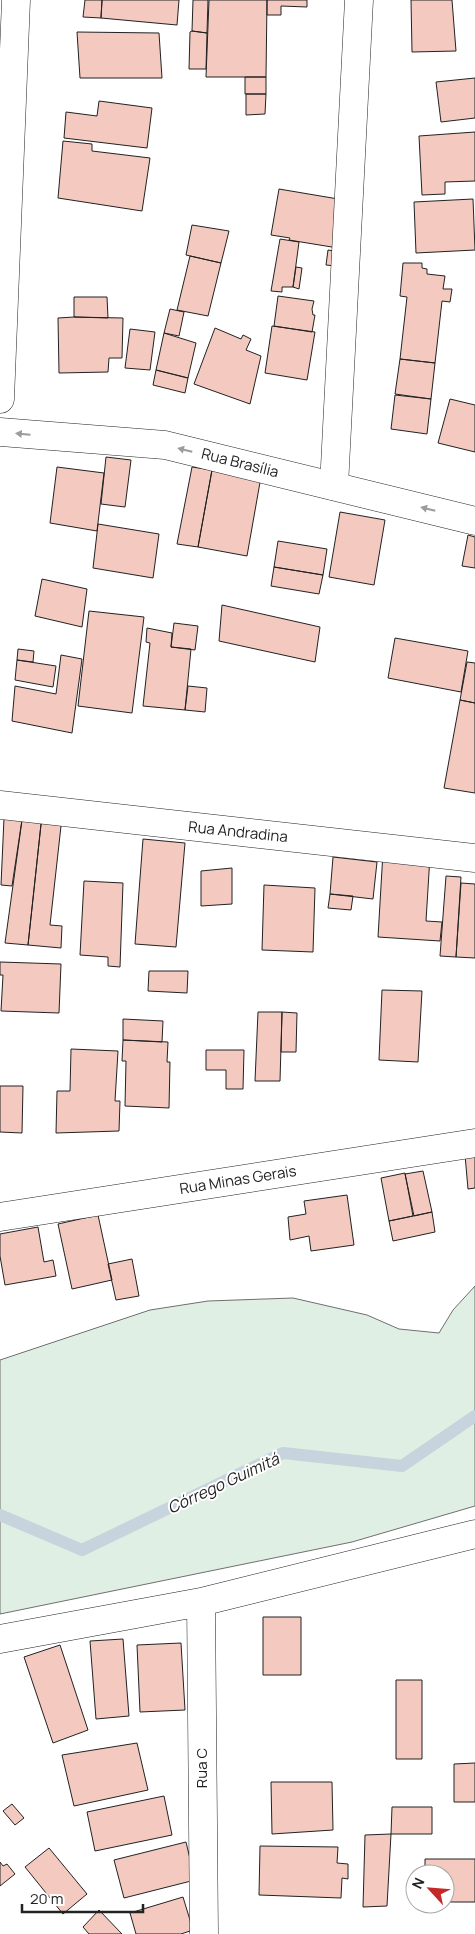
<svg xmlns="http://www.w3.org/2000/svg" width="475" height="1934" viewBox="0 0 475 1934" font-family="Manrope,sans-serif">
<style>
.green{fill:#e0efe3;stroke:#6f6f6f}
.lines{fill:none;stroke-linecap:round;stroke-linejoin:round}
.stream{stroke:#c7d3dd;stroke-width:12}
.building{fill:#f3c9c0;stroke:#222}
.street-casing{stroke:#222;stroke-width:29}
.secondary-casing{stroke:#222;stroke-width:29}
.street{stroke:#fff;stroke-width:28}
.secondary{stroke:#fff;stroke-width:28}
.oneway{fill:#9c9c9c}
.labels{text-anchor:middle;stroke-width:4;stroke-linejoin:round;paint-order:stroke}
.street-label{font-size:15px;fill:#222;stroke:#fff}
.water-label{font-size:16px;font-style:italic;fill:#222;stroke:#fff}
</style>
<rect width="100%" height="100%" fill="#fff"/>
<path class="green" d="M475,1286V1506L352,1542L0,1614V1360L150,1310L208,1301L293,1298L367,1315L399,1329L439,1333L453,1310Z"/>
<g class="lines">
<path class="stream" d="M0,1515L82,1550L283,1453L402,1466L475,1416"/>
</g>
<path class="building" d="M85,0H102L101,18L83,17Z
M102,0H179L177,25L101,18Z
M193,0H208L207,33L192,31Z
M209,0H267L266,77H206Z
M267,0H307V7L281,6V15H267Z
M411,0H452L456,51L412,52Z
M192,31L207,33L206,69H189L190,32Z
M77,32L159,33L162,78H80Z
M245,77H266V94H245Z
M475,78V118L441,122L436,82Z
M246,94H266L265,114L246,115Z
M99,101L152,108L147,148L64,138L66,112L97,116Z
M475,132V181L445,182V194L422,195L419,136Z
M63,141L92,144V151L150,158L142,211L58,198Z
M279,189L356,202L338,248L289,240L290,238L271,235Z
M473,199L475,250L416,253L414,202Z
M192,225L229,231L221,263L186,255Z
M280,239L299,242L293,287H282V292L271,291Z
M328,250L347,253L345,267L326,265Z
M190,256L221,263L208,316L177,310Z
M403,263H422V268L427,269V274L445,276L443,289H452L450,302L442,301L435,363L400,359L407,297L400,296Z
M296,267L302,268L299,289L293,287Z
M278,296L314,301L312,309L313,315H315L312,332L274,326Z
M74,297H107L108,318L74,317Z
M170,309L184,312L179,336L164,333Z
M74,317L123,318L122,358H109L108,372L59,373L58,318Z
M272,326L315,332L307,380L265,373Z
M215,328L241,339L243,335L251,339L246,350L261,356L250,404L194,384Z
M130,329L155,332L150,370L125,368Z
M164,333L196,343L188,378L156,370Z
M400,359L435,363L431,399L395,394Z
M156,370L188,378L185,393L153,385Z
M395,395L431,399L427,434L391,429Z
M450,399L475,405V452L438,443Z
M106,457L131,460L125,507L101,504Z
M57,467L104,473L97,531L50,523Z
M192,467L212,470L198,547L177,544Z
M212,470L262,471L247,556L198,547Z
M340,512L385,520L374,585L329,577Z
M98,524L159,534L153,578L93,568Z
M468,535L475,537V568L462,566Z
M278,541L327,549L323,575L274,567Z
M274,567L323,575L319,594L271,586Z
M42,579L87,589L82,627L35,616Z
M222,605L320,627L315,662L219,641Z
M89,611L144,617L132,713L78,706Z
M174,623L198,626L195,650L171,647Z
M147,628L172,633L171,647L191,649L185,710L143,706L150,643L146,642Z
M395,638L468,651L461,692L388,678Z
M18,649L34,651L33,662L17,660Z
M61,655L82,659L72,733L12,721L15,686L56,694Z
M17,660L56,666L53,687L15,680Z
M467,662L475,663V703L460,700Z
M188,686L207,688L205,712L185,710Z
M460,700L475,703V793L444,788Z
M23,813L12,886L1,885L4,818Z
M23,813L42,815L28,945L5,943Z
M42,815L62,817L50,925L62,926L61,948L28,945Z
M143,839L185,843L176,947L135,944Z
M383,852L430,856L426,921L442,922L440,941L378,937Z
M333,857L377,862L373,899L330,894Z
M232,868V904L201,906V871Z
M446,876L461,877L456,957L440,956Z
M84,881L123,883L120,967L108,966V957L80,955Z
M461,883L475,884V958L456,957Z
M264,885L315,888L313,952L262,950Z
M330,894L353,896L351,910L328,908Z
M0,962L61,964L59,1013L1,1011L3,975H0Z
M149,971H188L187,993L148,991Z
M382,990L422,991L418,1062L379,1060Z
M258,1012H282L280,1081H255Z
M282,1012L297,1013L296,1052H281Z
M123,1019L163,1021L162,1042L123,1040Z
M123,1040L168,1042L167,1062H170L169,1108L125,1106L126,1061H122Z
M71,1049L118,1051L115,1101H120L119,1131L56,1133L57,1091H70Z
M206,1050H244L243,1089H226V1070H206Z
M0,1086H23L22,1133L0,1132Z
M475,1154V1188L468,1189L465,1155Z
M423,1171L432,1212L414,1216L405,1174Z
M405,1173L413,1216L389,1221L381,1178Z
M347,1195L354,1245L311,1251L309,1236L290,1240L288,1217L306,1214L304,1201Z
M432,1212L435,1232L393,1241L389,1221Z
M98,1215L112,1280L72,1289L58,1224Z
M38,1227L44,1262L53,1260L56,1276L5,1285L0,1256V1234Z
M132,1259L139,1296L116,1300L108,1264Z
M263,1617H301V1675H263Z
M123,1639L129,1716L96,1719L90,1641Z
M181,1643L185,1710L140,1712L137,1645Z
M60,1645L88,1730L53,1743L24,1657Z
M396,1680H422V1759H396Z
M137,1743L148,1790L74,1806L62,1755Z
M475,1763V1802H454V1764Z
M271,1782H332L333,1830L272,1834Z
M164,1796L172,1835L95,1851L87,1812Z
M12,1804L24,1818L15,1825L3,1811Z
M392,1807H432V1834H391Z
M391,1834L387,1906L363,1907L365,1835Z
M186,1842L195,1880L124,1898L114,1860Z
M260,1846L338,1847L337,1863L348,1864V1879L342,1878L341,1898L259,1895Z
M49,1848L87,1894L63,1914L25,1867Z
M425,1859H475V1902H445V1874H425Z
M0,1862L3,1866L7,1864L15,1874L0,1886Z
M183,1897L193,1930L181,1934H136L130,1913Z
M99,1910L122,1934H89L83,1927Z"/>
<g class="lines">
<g class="street-casing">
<path id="street" d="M0,399L16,0
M334,486L359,0
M0,805L475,858
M0,1217L475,1143
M201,1602L204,1934
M0,1639L201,1602L475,1534"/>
</g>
<g class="secondary-casing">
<path id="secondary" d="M0,432L165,445L475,521"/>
</g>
<use href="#street" class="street"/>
<use href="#secondary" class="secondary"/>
</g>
<defs><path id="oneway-solid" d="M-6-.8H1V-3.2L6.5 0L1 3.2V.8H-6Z" transform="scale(1.25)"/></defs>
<g class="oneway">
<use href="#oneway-solid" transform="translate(23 434) rotate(-175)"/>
<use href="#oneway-solid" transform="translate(185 450) rotate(-166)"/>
<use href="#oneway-solid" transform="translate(428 509) rotate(-166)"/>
</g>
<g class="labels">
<g class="street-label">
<text transform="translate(240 463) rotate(14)" y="5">Rua Brasília</text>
<text transform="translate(238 832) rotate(6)" y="5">Rua Andradina</text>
<text transform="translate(238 1180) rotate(-9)" y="5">Rua Minas Gerais</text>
<text transform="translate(202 1768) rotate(-90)" y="5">Rua C</text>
</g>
<g class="water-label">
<text transform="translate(223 1483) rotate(-25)" y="6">Córrego Guimitá</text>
</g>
</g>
<g transform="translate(430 1889) rotate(296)"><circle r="24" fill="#ffffff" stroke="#a7a7a7"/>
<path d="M0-4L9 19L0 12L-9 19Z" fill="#c62828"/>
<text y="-8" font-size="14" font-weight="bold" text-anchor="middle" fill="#222222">N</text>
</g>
<path d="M22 1904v8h121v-8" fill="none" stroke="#222222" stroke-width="2.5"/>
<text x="30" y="1904" font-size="15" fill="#222222" stroke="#ffffff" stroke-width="4" paint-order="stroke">20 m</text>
</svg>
